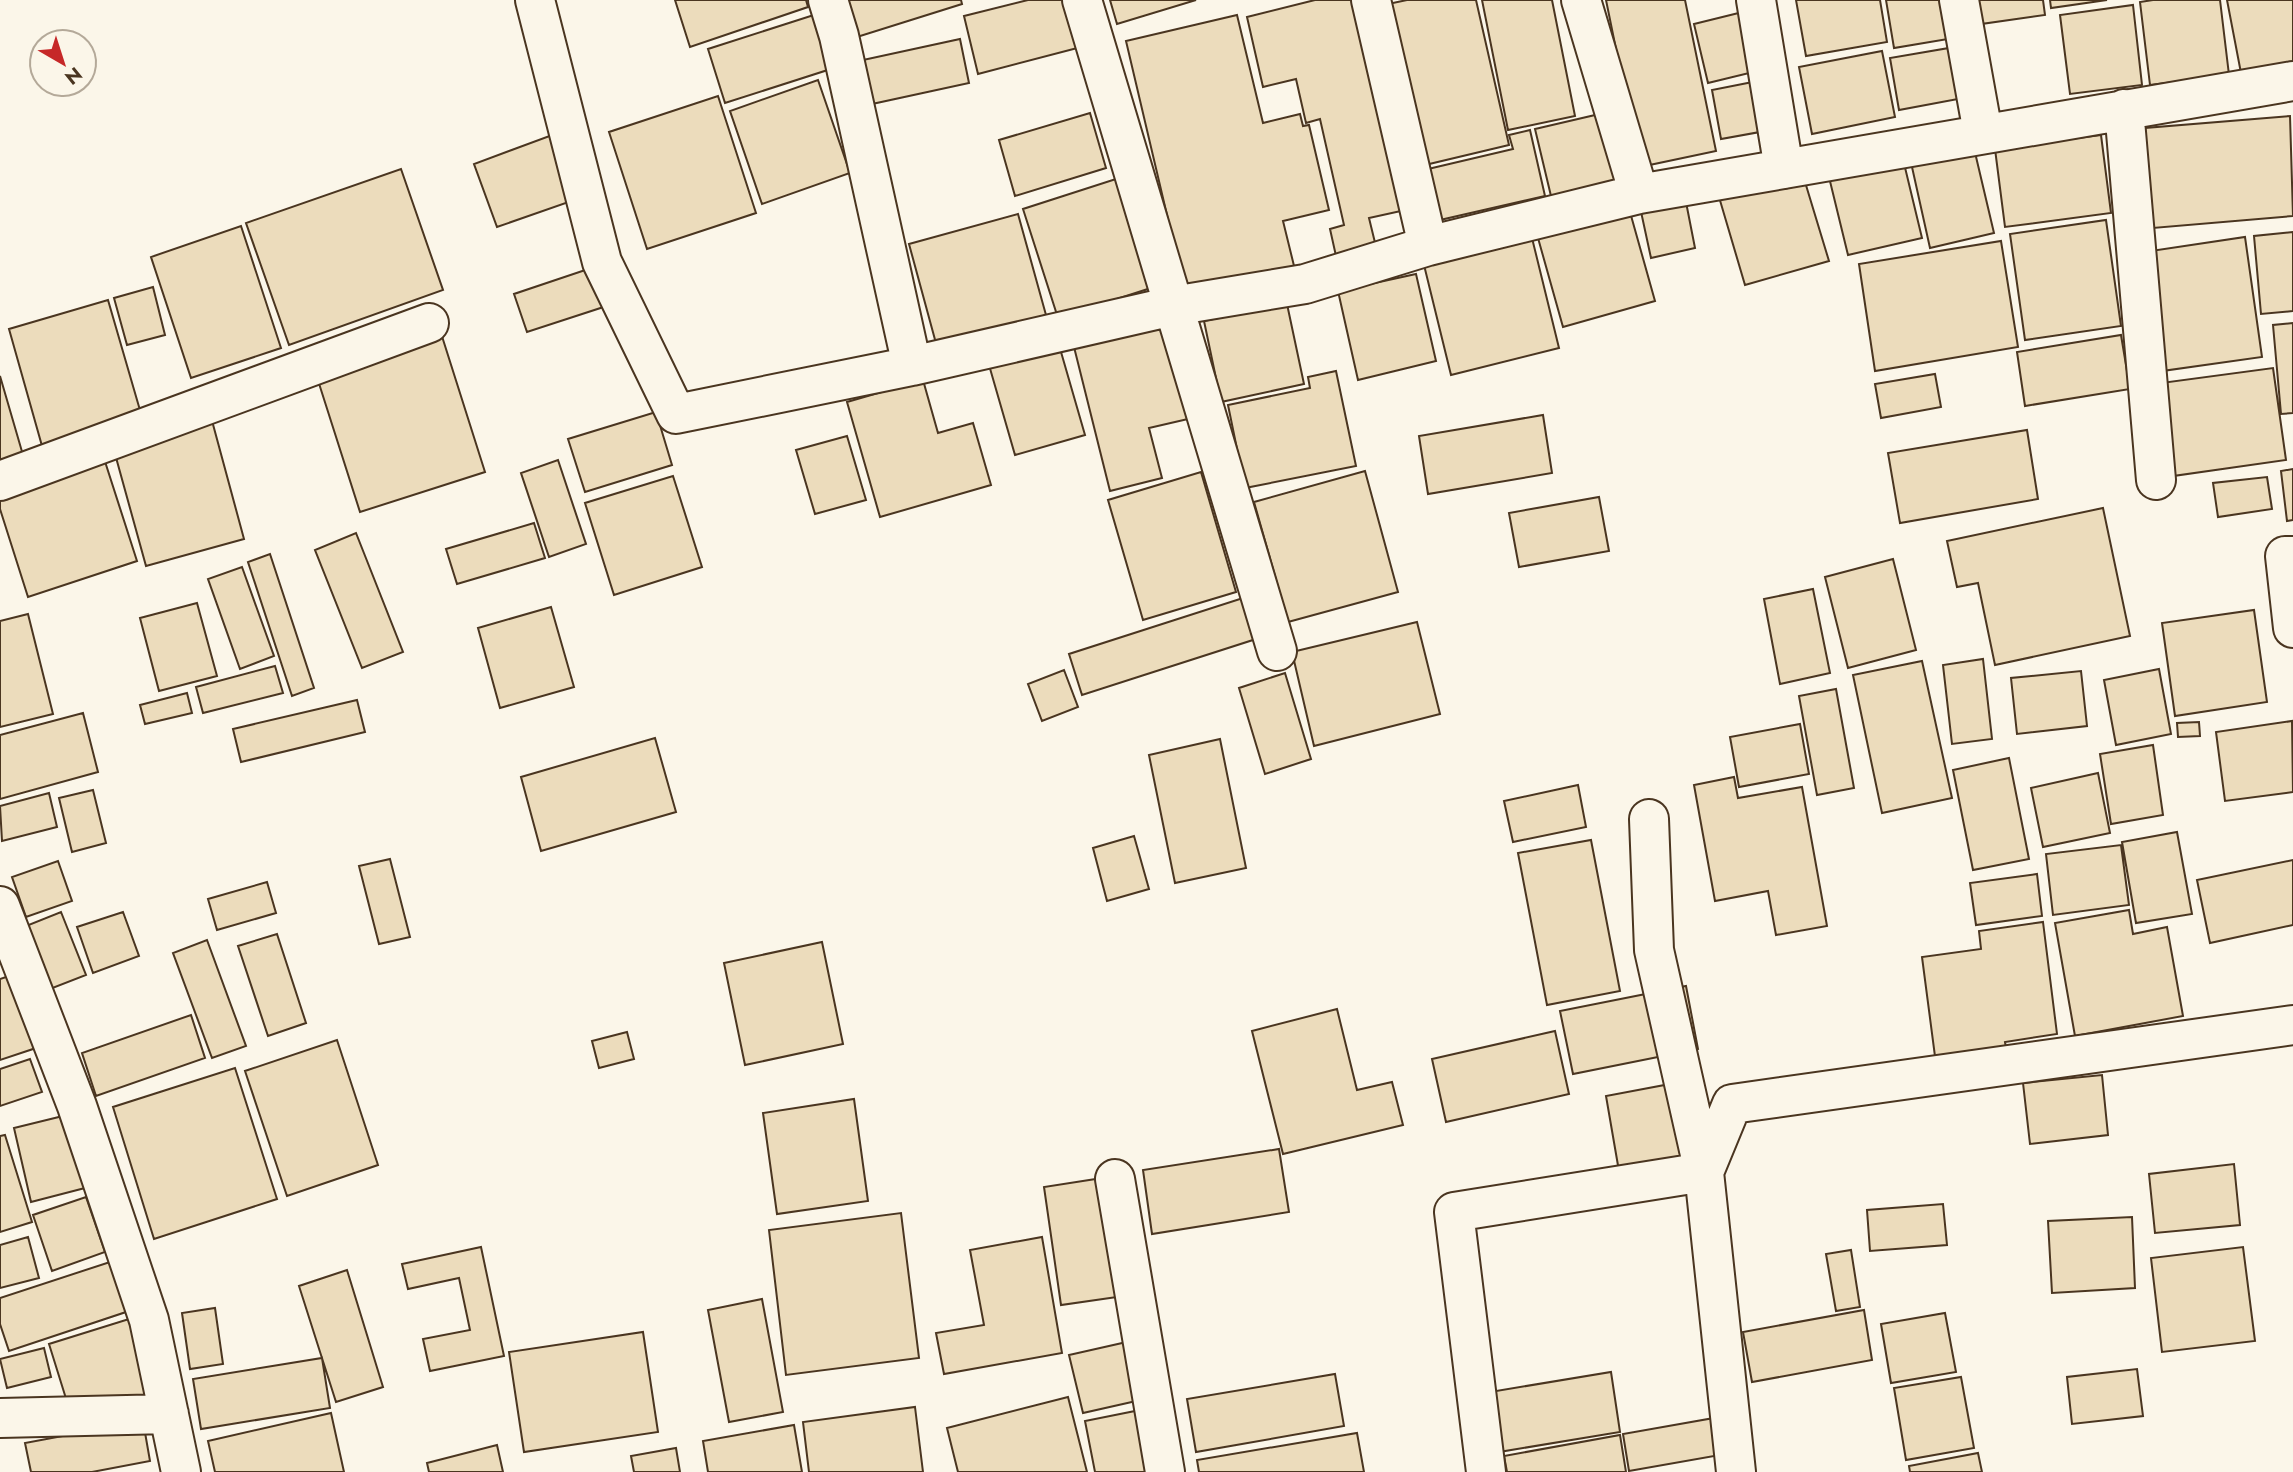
<svg xmlns="http://www.w3.org/2000/svg" width="2293" height="1472" viewBox="0 0 2293 1472" font-family="Jost,sans-serif">
<style>
.building{fill:#ecdcbc;stroke:#4a3520;stroke-width:2}
.lines{fill:none;stroke-linecap:round;stroke-linejoin:round}
.minor-casing{stroke:#4a3520;stroke-width:42}
.minor{stroke:#fbf6e9;stroke-width:38}
</style>
<rect width="100%" height="100%" fill="#fbf6e9"/>
<path class="building" d="M675,0H806L808,7L690,47Z
M850,0H961L962,4L857,37L846,1Z
M1028,0H1074L1085,46L978,74L964,16Z
M1110,0H1196L1117,24Z
M1315,0H1361L1410,209L1369,218L1378,255L1338,265L1330,229L1344,225L1320,119L1306,123L1296,79L1263,87L1247,17Z
M1407,0H1476L1509,145L1425,165L1388,4Z
M1482,0H1552L1575,116L1508,130Z
M1606,0H1685L1716,151L1640,167Z
M1796,0H1880L1887,42L1806,56Z
M1886,0H1947L1954,38L1894,48Z
M1971,0H2043L2045,15L1974,25Z
M2050,0H2107L2051,8Z
M2153,0H2220L2229,75L2150,85L2140,2Z
M2227,0H2293V63L2241,73Z
M2133,5L2142,85L2070,94L2060,15Z
M1767,6L1782,65L1708,83L1694,24Z
M820,13L837,67L725,103L708,49Z
M1237,15L1263,123L1300,114L1303,126L1309,125L1329,210L1283,221L1296,274L1187,300L1126,41Z
M960,39L969,83L872,104L863,60Z
M1949,48L1958,99L1899,110L1890,58Z
M1882,51L1895,117L1812,134L1799,67Z
M1773,78L1782,128L1721,139L1712,90Z
M818,80L850,173L762,204L730,111Z
M718,96L756,213L647,249L609,132Z
M1608,112L1624,179L1551,196L1535,129Z
M1090,113L1106,168L1015,196L999,140Z
M2290,116L2293,216L2153,228L2145,128Z
M1530,130L1545,196L1440,220L1428,169L1513,149L1509,135Z
M563,131L586,196L497,227L474,164Z
M2101,135L2111,213L2005,227L1995,149Z
M1973,144L1994,233L1930,248L1910,158Z
M1902,155L1922,238L1848,255L1828,173Z
M401,169L443,290L289,345L246,223Z
M1802,172L1829,261L1745,285L1719,197Z
M1119,178L1154,287L1058,318L1023,209Z
M1685,197L1695,248L1651,258L1640,207Z
M1630,212L1655,301L1563,327L1538,238Z
M1018,214L1046,315L937,347L909,244Z
M2106,220L2121,326L2025,340L2010,234Z
M241,226L281,348L191,378L151,257Z
M2293,232V311L2261,314L2254,236Z
M2245,237L2262,357L2162,371L2144,252Z
M1532,238L1559,348L1451,375L1424,265Z
M2001,241L2018,347L1875,371L1859,264Z
M612,261L625,300L527,332L514,294Z
M1416,274L1436,361L1358,380L1338,291Z
M153,287L165,335L127,345L114,298Z
M108,300L144,424L44,453L9,329Z
M1287,304L1304,384L1221,402L1204,321Z
M2293,323V413L2281,414L2273,325Z
M1164,324L1188,419L1149,428L1162,478L1110,491L1074,347Z
M440,330L485,472L360,512L315,371Z
M2121,335L2130,389L2025,406L2017,352Z
M1059,345L1085,435L1015,455L989,365Z
M2273,368L2286,460L2173,476L2161,383Z
M1336,371L1356,466L1245,488L1228,405L1310,388L1308,377Z
M1935,374L1941,407L1881,418L1875,384Z
M0,376L23,455L0,462Z
M923,380L938,433L973,423L991,485L880,517L847,402Z
M656,412L672,465L585,492L568,439Z
M1543,415L1552,473L1428,494L1419,436Z
M211,417L244,539L146,566L112,443Z
M2027,430L2038,499L1900,523L1888,453Z
M847,436L866,500L815,514L796,450Z
M100,446L137,561L28,597L0,509V478Z
M558,460L586,544L549,557L521,473Z
M2293,469V520L2287,521L2281,471Z
M1365,471L1398,592L1288,622L1254,502Z
M1201,472L1236,592L1143,620L1108,500Z
M673,476L702,567L614,595L585,503Z
M2267,477L2272,509L2218,517L2213,483Z
M1599,497L1609,551L1519,567L1509,513Z
M2103,508L2130,636L1995,665L1978,583L1957,587L1947,541Z
M534,523L545,558L457,584L446,549Z
M356,533L403,652L362,668L315,550Z
M270,554L314,688L292,696L248,562Z
M1893,559L1916,650L1848,668L1825,577Z
M242,567L274,656L240,669L208,579Z
M1813,589L1830,673L1780,684L1764,599Z
M1243,598L1256,639L1082,695L1069,654Z
M197,603L217,676L159,691L140,618Z
M551,607L574,687L500,708L478,628Z
M2254,610L2267,702L2175,716L2162,623Z
M28,614L53,714L0,727V621Z
M1417,622L1440,714L1314,746L1292,652Z
M1983,659L1992,739L1952,744L1943,665Z
M1922,661L1952,798L1882,813L1853,675Z
M275,666L283,693L203,713L196,687Z
M2159,669L2171,734L2116,745L2104,680Z
M1064,670L1078,707L1042,721L1028,684Z
M2081,671L2087,726L2017,734L2011,678Z
M1285,673L1311,759L1265,774L1239,688Z
M1836,689L1854,788L1817,795L1799,696Z
M187,693L192,713L145,724L140,705Z
M357,700L365,732L241,762L233,729Z
M83,713L98,772L0,799V735Z
M2292,721L2293,792L2225,801L2216,732Z
M2199,722L2200,736L2178,737L2177,723Z
M1800,724L1809,774L1739,787L1730,737Z
M655,738L676,812L541,851L521,777Z
M1220,739L1246,868L1175,883L1149,755Z
M2153,745L2163,815L2111,824L2100,754Z
M2009,758L2029,859L1973,870L1953,770Z
M2098,773L2110,833L2043,847L2031,788Z
M1734,777L1738,798L1802,787L1827,926L1776,935L1768,891L1715,901L1694,785Z
M1578,785L1586,827L1513,842L1504,801Z
M93,790L106,843L72,852L59,798Z
M49,793L57,827L2,841L0,806Z
M2177,832L2192,914L2136,923L2122,842Z
M1134,836L1149,889L1107,901L1093,848Z
M1591,840L1620,991L1547,1005L1518,853Z
M2121,845L2129,905L2053,915L2046,854Z
M390,859L410,937L379,944L359,866Z
M2293,860V925L2210,943L2197,880Z
M58,861L72,901L26,917L12,877Z
M2037,874L2042,916L1976,925L1970,883Z
M267,882L276,913L217,930L208,899Z
M2129,910L2133,934L2167,927L2183,1016L2075,1036L2055,923Z
M61,912L86,975L50,989L26,926Z
M123,912L139,956L93,973L77,927Z
M2043,922L2057,1034L2005,1042L2007,1054L1936,1064L1922,957L1981,949L1979,931Z
M277,934L306,1023L268,1036L238,946Z
M207,940L246,1046L212,1058L173,953Z
M822,942L843,1044L745,1065L724,963Z
M12,975L36,1048L0,1060V979Z
M1686,986L1698,1049L1573,1074L1560,1011Z
M1337,1009L1357,1090L1392,1082L1403,1125L1283,1154L1252,1031Z
M191,1015L205,1058L96,1096L82,1053Z
M1555,1031L1569,1094L1446,1122L1432,1059Z
M627,1032L634,1059L599,1068L592,1041Z
M337,1040L378,1165L287,1196L245,1071Z
M30,1059L42,1092L0,1106V1069Z
M235,1068L277,1199L154,1239L113,1107Z
M2102,1075L2108,1135L2030,1144L2023,1083Z
M1670,1084L1684,1165L1620,1177L1606,1096Z
M854,1099L868,1201L777,1214L763,1113Z
M67,1115L85,1188L31,1202L14,1128Z
M5,1135L32,1222L0,1232V1136Z
M1279,1149L1289,1212L1152,1234L1143,1170Z
M2234,1164L2240,1225L2155,1233L2149,1174Z
M1128,1174L1145,1293L1061,1305L1044,1187Z
M86,1197L105,1252L52,1271L33,1215Z
M1943,1204L1947,1245L1870,1251L1867,1210Z
M901,1213L919,1358L786,1375L769,1230Z
M2132,1217L2135,1288L2052,1293L2048,1221Z
M28,1237L39,1278L0,1288V1245Z
M1042,1237L1062,1353L944,1374L936,1333L984,1325L970,1250Z
M481,1247L504,1356L430,1371L423,1339L470,1330L459,1278L408,1289L402,1264Z
M2243,1247L2255,1341L2162,1352L2151,1258Z
M1851,1250L1860,1307L1836,1311L1826,1254Z
M110,1262L126,1312L9,1351L0,1324V1298Z
M347,1270L383,1387L336,1402L299,1286Z
M762,1299L783,1412L729,1422L708,1310Z
M215,1308L223,1364L190,1369L182,1313Z
M1864,1310L1872,1360L1752,1382L1743,1332Z
M1945,1313L1956,1372L1891,1383L1881,1324Z
M129,1319L152,1397L73,1421L49,1344Z
M643,1332L658,1432L524,1452L509,1352Z
M1140,1339L1154,1397L1083,1413L1069,1355Z
M44,1348L51,1377L7,1388L0,1359Z
M322,1358L330,1408L201,1429L193,1379Z
M2137,1369L2143,1416L2072,1424L2067,1377Z
M1611,1372L1620,1432L1499,1452L1490,1392Z
M1335,1374L1344,1426L1196,1452L1187,1399Z
M1961,1377L1974,1448L1906,1460L1894,1388Z
M1068,1397L1087,1472H958L947,1428Z
M1165,1405L1178,1472H1095L1085,1421Z
M915,1407L923,1472H809L803,1422Z
M331,1413L344,1472H215L208,1441Z
M1714,1418L1720,1455L1629,1471L1623,1434Z
M143,1421L150,1461L92,1472H31L25,1443Z
M794,1425L802,1472H708L703,1441Z
M1357,1433L1364,1472H1199L1197,1460Z
M1620,1435L1626,1472H1507L1504,1456Z
M497,1445L503,1472H429L427,1463Z
M676,1448L680,1472H634L631,1456Z
M1978,1453L1982,1472H1910L1909,1466Z"/>
<g class="lines">
<g class="minor-casing">
<path id="minor" d="M535,0L602,262L676,414L912,366L1173,306L1305,284L1428,246L1639,194L2293,81
M828,0L839,36L912,366
M1082,0L1277,651
M1371,0L1428,246
M1581,0L1639,194
M1756,0L1784,169
M1959,0L1983,133
M2124,109L2156,480
M0,481L429,323
M2293,556H2285L2293,628
M1649,819L1654,950L1704,1172L1736,1472
M0,906L77,1106L149,1320L181,1472
M1115,1179L1165,1472
M0,1418L169,1414
M1486,1472L1454,1212L1704,1172L1732,1104L2293,1025"/>
</g>
<use href="#minor" class="minor"/>
</g>
<g transform="translate(63 63) rotate(141)"><circle r="33" fill="#fbf6e9" stroke="#b4a999" stroke-width="2"/>
<path d="M0-5L12 26L0 18L-12 26Z" fill="#c62828"/>
<text y="-10" font-size="19" font-weight="bold" text-anchor="middle" fill="#4a3520">N</text>
</g>
</svg>
